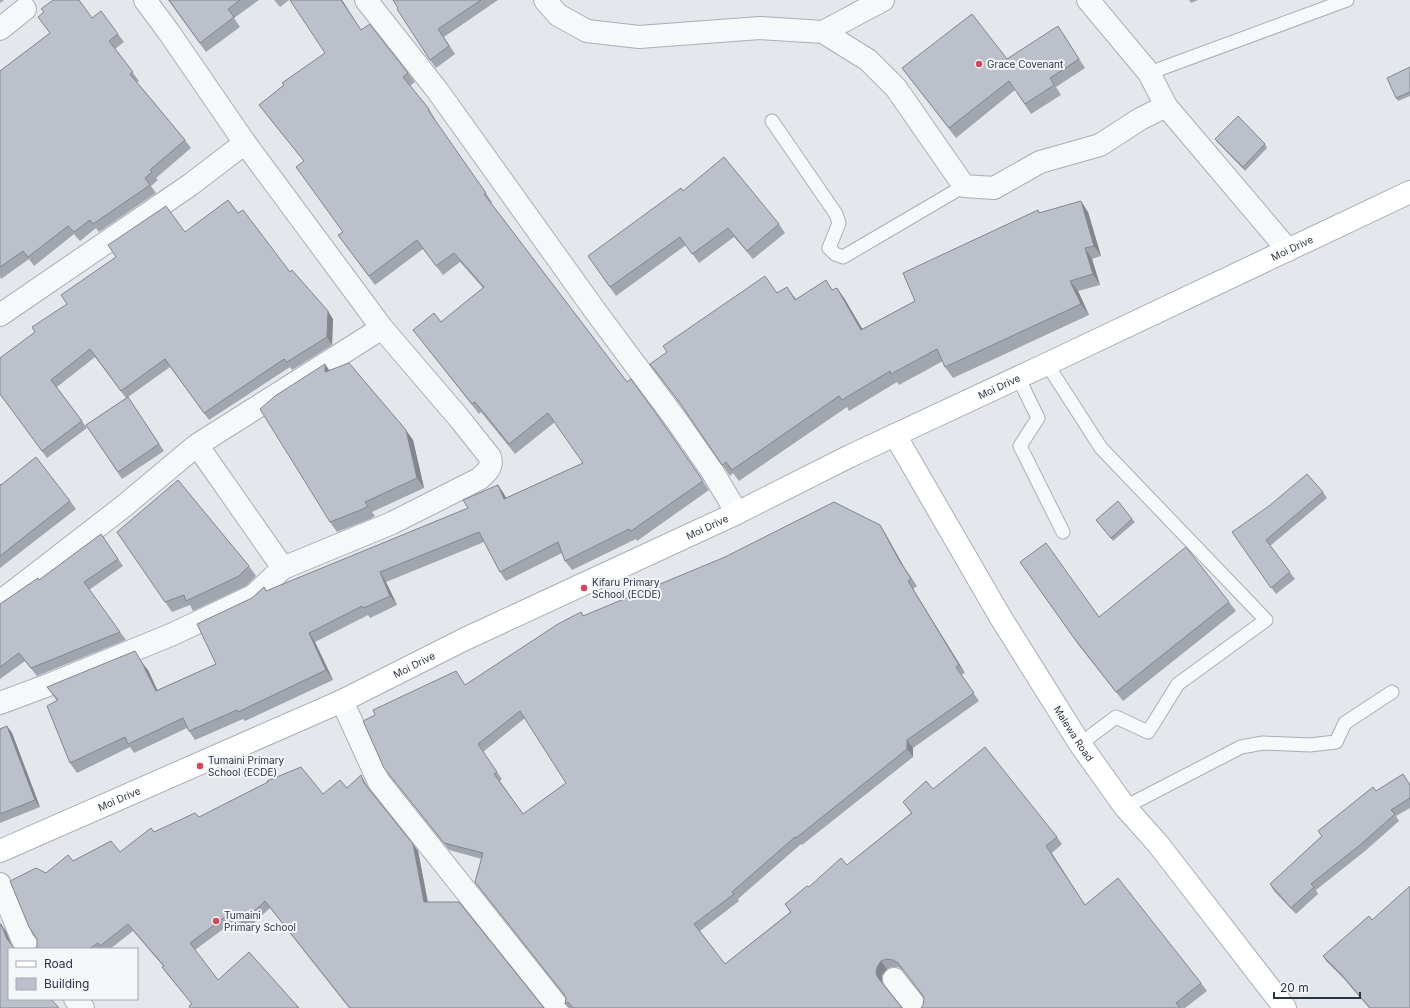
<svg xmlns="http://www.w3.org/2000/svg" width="1410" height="1008" viewBox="0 0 1410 1008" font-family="Inter,sans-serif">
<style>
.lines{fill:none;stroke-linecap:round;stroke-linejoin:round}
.lane-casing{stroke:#a9aeb7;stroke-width:15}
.street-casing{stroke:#a9aeb7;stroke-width:24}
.secondary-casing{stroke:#a9aeb7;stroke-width:24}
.lane{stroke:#f7f8fa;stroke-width:13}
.street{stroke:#f7f8fa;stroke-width:22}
.secondary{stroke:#fff;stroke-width:22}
.wall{fill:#a1a5ae;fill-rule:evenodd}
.shaded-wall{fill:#83868d}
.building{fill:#bbc0ca;stroke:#83868d;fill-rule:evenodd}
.poi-dot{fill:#d1495b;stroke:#f4f6f9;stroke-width:1.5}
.labels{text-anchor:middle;stroke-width:4;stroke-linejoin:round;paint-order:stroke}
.poi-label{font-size:10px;fill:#2b3445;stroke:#f4f6f9;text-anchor:start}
.street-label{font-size:10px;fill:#2b3445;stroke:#f4f6f9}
</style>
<rect width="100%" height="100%" fill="#e4e7ec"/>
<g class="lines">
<g class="lane-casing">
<path id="lane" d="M1149,73L1347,0
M772,121L836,214L839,223L829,248L835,254L843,257L964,186
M1047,364L1101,448L1266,620L1178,684L1148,732L1116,717L1080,744
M1018,377L1038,418L1020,446L1063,532
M1125,807L1241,747L1263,743L1310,745L1336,742L1345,723L1392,692"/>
</g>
<g class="street-casing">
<path id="street" d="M366,0L437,90L596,312L677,421L712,471L737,513
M545,0L558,15L587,31L639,37L760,28L823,32L868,60L896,88L964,186L994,188L1040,162L1100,145L1140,119L1166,106
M1088,0L1149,73L1166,106L1288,250
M0,29L25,9
M823,32L883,0
M0,315L190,185L245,143
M197,445L283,568
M0,602L124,506L197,445L382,328
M342,701L379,782L559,1008
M0,703L51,684L173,634L253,596L283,568L392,523L479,479C487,472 493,467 490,457L459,418L382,328L245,143L168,31L145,0
M0,884L23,941L30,949
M894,979L917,1008
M75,999L83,1008"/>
</g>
<g class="secondary-casing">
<g id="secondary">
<path id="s1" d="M895,435L1001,618L1080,744L1125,807L1158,844L1285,1008"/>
<path id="s2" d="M0,851L342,701L465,639L737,513L850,456L1047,364L1410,192"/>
</g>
</g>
<use href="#lane" class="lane"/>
<use href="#street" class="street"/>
<use href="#secondary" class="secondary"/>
</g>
<path class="wall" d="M0,0H4L0,3Z
M168,0H259L234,18L240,27L206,52Z
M274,0H289L280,7Z
M342,0L361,30L408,73L415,82L410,86L429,109L435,119L434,120L492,202L491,203L627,382L660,419L709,490L637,541L636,539L572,570L565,561L562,553L506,581L500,572L484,542L386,582L397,605L370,618L368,615L315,642L333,680L245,721L243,719L195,740L187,728L134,753L130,747L77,773L70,763L57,701L47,687L148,670L157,690L216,664L252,598L264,587L267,591L468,508L498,485L504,494L506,498L583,463L555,422L515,454L481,412L479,414L420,339L413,330L441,322L483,288L460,262L443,275L423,249L375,285L338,235L343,232L304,161L266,114L259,105L325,53Z
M393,0H498L444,37L455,54L436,68L430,60Z
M1189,0H1198L1191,3Z
M38,17L92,18L118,34L124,42L115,49L139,81L137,82L185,140L191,148L156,178L158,180L151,186L156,193L99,232L96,228L80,241L74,234L34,266L29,259L1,279L0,277V71L50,33Z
M1064,35L1085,68L1056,87L1061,95L1031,114L1015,90L956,138L902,68L1007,59Z
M1410,67V96L1398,101L1396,98Z
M1215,139L1265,144L1267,148L1245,171L1218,143Z
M683,191L779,224L785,233L753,259L734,237L699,263L686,245L616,296L588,256Z
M1038,210L1040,213L1088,212L1101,256L1092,259L1100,285L1078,291L1089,315L953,378L945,367L943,361L899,385L897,382L849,411L847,407L739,481L733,473L730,476L685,410L650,364L777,293L796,299L833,290L837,288L844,298L862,329L915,301Z
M238,213L290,272L333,319L332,345L292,370L290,367L209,420L170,367L128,397L164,451L122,479L86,425L126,398L95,357L57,387L87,428L47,458L0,394L185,232Z
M329,371L413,440L424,488L372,512L375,516L370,519L337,532L330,522Z
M0,484L1,485L70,501L76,509L0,568Z
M1323,492L1327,498L1270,546L1295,579L1276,594L1232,532Z
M1132,519L1135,522L1113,541L1096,520Z
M880,525L885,533L904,567L917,586L913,589L965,673L961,675L979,701L913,748V757L802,845L801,844L738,899L739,901L700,931L725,964L790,912L785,904L809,887L847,865L911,813L903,802L933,789L1057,837L1062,844L1052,853L1085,905L1201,983L1207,991L1185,1008H921L923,1005L924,998L922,995L904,971L898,967H892L887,969L882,975V981L883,985L902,1008H568L565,1004L566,998L564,995L481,890L475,882L482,859L449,850L390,775L384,768L581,612L584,616ZM525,718L566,783L523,814L500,781L502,779L483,752Z
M117,532L249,566L256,576L246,586L193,611L190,605L172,612Z
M101,534L123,566L89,590L126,640L37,676L25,661L0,679V604L39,580Z
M1020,562L1099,617L1229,602L1236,611L1123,701L1080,647Z
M7,726L12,733L40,807L0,823V729Z
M361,775L368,787L418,851L428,902L544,1008H349L270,908L243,933L234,921L195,950L192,1004L167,974L162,967L163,966L133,931L110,949H35L37,946L46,873L73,861L120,852L154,832L199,817L323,794L347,788Z
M1410,784V808L1396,816L1399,821L1365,851L1316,890L1318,894L1296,914L1274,891L1270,884L1322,836L1318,831Z
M1372,920L1410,1008H1369L1344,979L1326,961L1323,956Z"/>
<path class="shaded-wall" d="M341,0H342L367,40L361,30Z
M1081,201L1088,212L1101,256L1094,246Z
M1085,248L1092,259L1100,285L1093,274Z
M1070,281L1078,291L1089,315L1081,304Z
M787,287L795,298L802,310L795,300Z
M837,288L844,298L869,340L861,330Z
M328,311L333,319L332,345L327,337Z
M325,364L332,374L325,372Z
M406,430L413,440L424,488L417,478Z
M498,485L504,494L511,508L504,499Z
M880,525L885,533L904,567L917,586L899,560Z
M380,572L386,582L397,605L390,596Z
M908,581L913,589L965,673L959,665Z
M309,633L315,642L333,680L326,670Z
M141,661L148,670L162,700L156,691Z
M7,726L12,733L40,807L35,800Z
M907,740L913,748V757L907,749Z
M413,844L418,851L429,909L424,902Z
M1,924L6,931L12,946L7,939Z
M881,961L887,969L882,975V981L884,987L879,979L876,974L877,967Z"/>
<path class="building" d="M53,0H79L92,18L101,11L118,34L109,41L133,72L130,74L185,140L150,170L152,172L145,178L150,185L93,224L90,220L74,232L68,226L28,257L23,251L0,267V71L50,33L38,17L44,12L41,9Z
M169,0H240L228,9L234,17L200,43Z
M290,0H341L361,30L370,24L371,26L408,73L403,77L429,109L428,110L486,193L484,194L627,382L631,379L660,419L703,481L631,531L629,529L565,561L558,542L500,572L479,532L380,572L390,596L364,608L362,606L309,633L326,670L238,712L237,710L189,731L183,718L128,744L125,737L70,763L47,706L58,700L47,687L135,651L141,661L156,691L216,664L197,624L252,598L264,587L266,591L468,508L463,500L498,485L504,499L583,463L548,413L509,444L475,402L472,404L413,330L434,313L441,322L484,287L454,253L436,266L417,240L369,276L338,235L343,232L296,167L304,161L259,105L284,85L282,83L325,53Z
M393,0H481L438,29L449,46L430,60L397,9L398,8Z
M972,14L1007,59L1058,26L1079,59L1050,78L1054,85L1025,104L1009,81L949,128L902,68Z
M1410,67V92L1396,98L1387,78Z
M1238,116L1265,144L1243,167L1215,139Z
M724,157L779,224L747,251L728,228L692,254L680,237L610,287L588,256L681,188L683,191Z
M228,200L238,213L243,210L290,272L292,270L328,311L327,337L287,362L284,359L204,413L165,359L121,391L90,349L51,380L82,421L42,451L0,394V358L35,332L32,327L67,304L61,295L116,257L108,245L166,206L185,232Z
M1081,201L1094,246L1085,248L1093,274L1070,281L1081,304L945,367L937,349L891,374L890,371L842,400L839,396L732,470L726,462L722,465L680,403L650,364L667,352L663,346L765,276L777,293L787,287L795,300L826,280L832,290L837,288L861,330L915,301L903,273L1038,210L1039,213Z
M349,363L406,430L417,478L365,502L368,506L363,509L330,522L260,409L275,396L325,364V372Z
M128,397L159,444L118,472L86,425Z
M36,457L70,501L0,556V484L1,485Z
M1307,474L1323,492L1266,540L1290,572L1271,588L1232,532L1269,506Z
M178,480L249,566L239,576L186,601L184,595L165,602L117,532Z
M1118,501L1132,519L1111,538L1096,520Z
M834,502L880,525L899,560L911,579L908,581L959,665L956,667L974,693L907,740V749L796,838L795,837L732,892L734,894L694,924L725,964L791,912L785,904L807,886L809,887L841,858L847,865L912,813L903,802L926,781L933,789L985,747L1057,837L1046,846L1085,905L1118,878L1201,983L1176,1003L1180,1008H921L923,1005L924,998L921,993L898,963L893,960L886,959L881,961L877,967L876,974L879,979L902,1008H573L568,1002L565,1004L566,998L563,993L475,882L483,853L444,843L384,768L363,721L375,715L373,710L456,671L465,685L558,624L581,612L583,616L725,557ZM520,711L566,783L523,814L494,774L497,772L478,744Z
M101,534L118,559L84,582L120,632L31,668L19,653L0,667V604L38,578L39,580Z
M1046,543L1099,617L1186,547L1229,602L1116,692L1074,638L1020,562Z
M7,726L35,800L0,814V729Z
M301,767L323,794L340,780L347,788L361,775L364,783L413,844L424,902H459L544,1008H350L265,901L238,926L229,914L190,943L218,980L249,952L299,1008H190L189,1006L192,1004L162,967L164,966L128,924L100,946L98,943L89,949H35L37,946V939L29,927L10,881L36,868L46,873L68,855L73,861L111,841L120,852L151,828L154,832L195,813L199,817L268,782L267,781Z
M1403,774L1410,785V798L1391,810L1395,814L1360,845L1311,884L1314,887L1291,908L1270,884L1322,836L1318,831L1373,787L1376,791Z
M1410,886V1008H1370L1341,974L1323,956L1369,916L1372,920Z
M0,924H1L7,939L15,949H9V999H51L59,1008H0Z"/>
<g class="poi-dot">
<circle cx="979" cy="64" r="4"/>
<circle cx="584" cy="588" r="4"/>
<circle cx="200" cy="766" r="4"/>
<circle cx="216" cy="921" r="4"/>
</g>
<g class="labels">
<g class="poi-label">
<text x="987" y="68">Grace Covenant</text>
<text x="592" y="586">Kifaru Primary<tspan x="592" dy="12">School (ECDE)</tspan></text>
<text x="208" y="764">Tumaini Primary<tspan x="208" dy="12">School (ECDE)</tspan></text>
<text x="224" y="919">Tumaini<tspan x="224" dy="12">Primary School</tspan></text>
</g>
<g class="street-label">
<text dy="4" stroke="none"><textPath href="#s2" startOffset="1426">Moi Drive</textPath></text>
<text dy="4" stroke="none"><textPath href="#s2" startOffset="1102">Moi Drive</textPath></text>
<text dy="4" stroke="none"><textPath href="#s2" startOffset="778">Moi Drive</textPath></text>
<text dy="4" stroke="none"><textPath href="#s2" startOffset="454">Moi Drive</textPath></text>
<text dy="4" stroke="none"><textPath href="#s1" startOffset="348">Malewa Road</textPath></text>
<text dy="4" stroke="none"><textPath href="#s2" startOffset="130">Moi Drive</textPath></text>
</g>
</g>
<rect x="8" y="948" width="130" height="52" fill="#f4f6f9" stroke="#a4a8b1"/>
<rect x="16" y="961" width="20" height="6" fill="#ffffff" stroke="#a4a8b1"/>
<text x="44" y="968" font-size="12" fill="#2b3445">Road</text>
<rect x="16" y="978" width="20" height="12" fill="#bbc0ca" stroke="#a4a8b1"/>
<text x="44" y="988" font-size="12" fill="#2b3445">Building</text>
<path d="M1274 992v6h86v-6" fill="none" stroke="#2b3445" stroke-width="2"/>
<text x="1280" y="992" font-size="12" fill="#2b3445" stroke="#f4f6f9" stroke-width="3" paint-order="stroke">20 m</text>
</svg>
